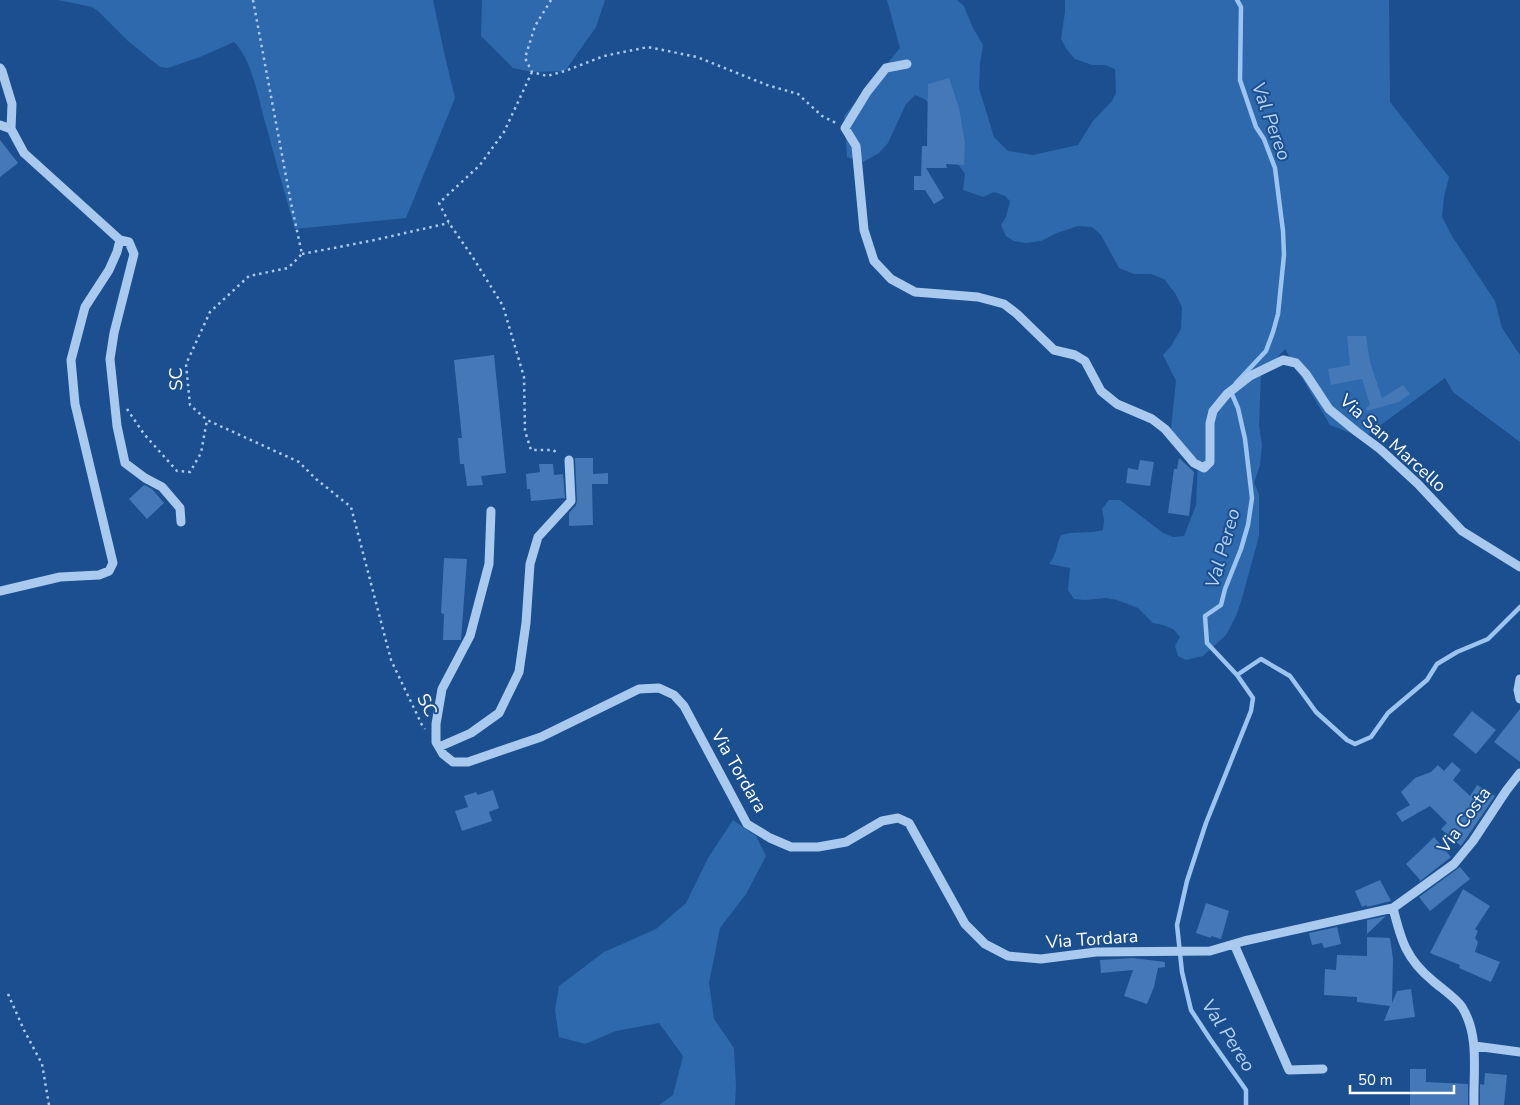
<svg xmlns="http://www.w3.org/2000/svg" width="1520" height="1105" viewBox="0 0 1520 1105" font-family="'Nunito Sans',sans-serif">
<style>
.green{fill:#2e69ad}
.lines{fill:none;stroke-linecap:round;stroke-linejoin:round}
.stream{stroke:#9cc4f0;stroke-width:4.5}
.building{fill:#4478b7}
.path{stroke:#a9c9ee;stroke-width:2.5;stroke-dasharray:2.5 4;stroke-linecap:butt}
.minor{stroke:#a9c9ee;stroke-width:9}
.labels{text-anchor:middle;stroke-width:4;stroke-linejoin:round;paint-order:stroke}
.street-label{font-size:18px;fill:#fff;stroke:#1b4f8f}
.water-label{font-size:19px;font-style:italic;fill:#b5d3f5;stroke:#1b4f8f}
</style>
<rect width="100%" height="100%" fill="#1b4f8f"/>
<path class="green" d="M58,0H433L444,52L455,98L406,218L295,229C285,194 275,159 266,125C258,99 253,61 234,42L200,57L168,68L160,67L128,41L98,11L92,7Z
M482,0H605L596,27L565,71L532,72L513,68L481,36Z
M887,0H957L964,6L973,28L983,45L980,64L979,88L994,137L1008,151L1033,155L1078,145L1093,121L1112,101L1116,93L1115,69L1105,65H1092L1075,59L1067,50L1061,39L1065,12V0H1389L1390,102L1449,177L1444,197L1442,217L1452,236L1495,301L1502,328L1520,355V442L1453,392L1445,378L1363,438L1330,425L1285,349L1261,375L1259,425L1262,445L1260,465L1254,483L1259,494V536L1241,602L1236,616L1226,635L1203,656L1186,660L1178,656L1175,646L1180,637L1173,629L1163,625L1153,623L1138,608L1117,600L1106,598L1085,600L1074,599L1068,590L1070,568L1049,564C1057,554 1056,546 1061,535C1075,531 1089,534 1103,530L1104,520L1102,509L1109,500H1120L1163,533L1173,537L1184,536L1196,505L1198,459L1179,450L1170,438L1176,381L1163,355L1171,346L1181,329L1182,307L1175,293L1164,279L1151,274H1134L1119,268L1101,235L1092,227L1078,226L1057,233L1041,241L1026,243L1014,241L1006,236L1001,225L1006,217L1010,201L1005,196L994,192L983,197L963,190L965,174L953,157L938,110L924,99L915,95L906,104L888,143L879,153L863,162L847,157L844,116L900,48Z
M733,820L756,836L766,856L746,894L720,928L709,983L714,1019L734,1048L736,1086L735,1105H659L673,1095L683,1056L659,1023L616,1031L585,1044L559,1037L555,1010L559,986L604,952L656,929L686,903L708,858Z"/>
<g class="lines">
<path class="stream" d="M1236,383L1266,351L1273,332L1278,314L1284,255L1283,231L1275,168L1264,139L1256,127L1240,80L1241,7L1237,0
M1231,392L1238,408L1245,439L1252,498L1248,525L1241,549L1225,589L1221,605L1205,616L1207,643L1237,675L1253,698L1251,711L1206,823L1187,881L1177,925L1182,972L1191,1010L1210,1039L1246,1090V1105
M1237,675L1261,659L1290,676L1316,712L1347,740L1355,744L1371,737L1388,713L1427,680L1437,664L1457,652L1488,639L1520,607"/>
</g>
<path class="building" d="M949,78L959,108L965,143L964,165L946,164L947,168H926L944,198L934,204L925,190H914V176H921L922,146H927L928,84Z
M0,140L18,163L0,177Z
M1347,336H1366L1370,362L1382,398L1403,385L1410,394L1399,402L1367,411L1366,408L1370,405L1362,379L1331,385L1328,369L1350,365Z
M494,355L506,473L481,476L483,485L467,486L464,464H460L458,438H462L454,360Z
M575,458H593V474L608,473V484H592L593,525L569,526V513L576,505L577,501Z
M1179,458L1194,472L1189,516L1168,513L1174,469H1177Z
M1140,460L1154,462L1150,486L1126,483L1128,468L1138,470Z
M539,464H553L554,475L563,474L565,498L531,501L530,489H527L526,474L540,472Z
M144,485L152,489L164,503L147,519L129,499Z
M444,558L467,559L461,640H443L444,614L441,613Z
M1520,709V762L1494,742Z
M1472,711L1496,730L1476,754L1453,735Z
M1452,762L1461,770L1453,780L1470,796L1477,785L1495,796L1461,846L1441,829L1447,823L1430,806L1402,822L1396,813L1410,805L1401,792L1415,778L1431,772L1438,765L1444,771Z
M493,790L499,808L489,812L492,821L462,831L455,811L468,807L464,796L476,792L478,795Z
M1434,837L1451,857L1419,882L1420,880L1406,864L1424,847Z
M1460,867L1470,879L1430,911L1419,897Z
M1380,880L1391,901L1367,907V905L1362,907L1355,891Z
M1463,889L1490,906L1475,929L1478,931L1475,938L1478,942L1475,952L1500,962L1491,982L1459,968L1460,965L1430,953Z
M1206,903L1229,911L1221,939L1211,936V938L1196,933Z
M1386,916L1367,934V920Z
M1337,927L1341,944L1324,948L1322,943L1312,945L1309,933Z
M1367,937L1390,938L1393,959L1392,1003L1397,991L1411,989L1415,1017L1384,1021L1390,1006L1357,1002V997L1324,995L1325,969L1336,970L1337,955L1367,956Z
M1133,958L1165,962V967L1158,968L1154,987L1147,1004L1124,996L1133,970L1101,973L1100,960Z
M1410,1069H1426V1082L1468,1084V1105H1410Z
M1485,1073L1507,1075L1504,1105H1480V1084L1484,1085Z"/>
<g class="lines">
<path class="path" d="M253,0L291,203L302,254L288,268L249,276L210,312L186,364L190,405L207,420L299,462L316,479L351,507L391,660L422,725L425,729
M551,0L535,26L525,58L532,72L547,76L565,71L604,56L648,47L697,57L767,85L798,94L822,116L836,123
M532,72L504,132L480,165L439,203L449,223L472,256L503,306L524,377L525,431L531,450H553L559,454
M302,254L370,241L449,223
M127,409L144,434L177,471L190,472L201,453L207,420
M8,994L24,1030L42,1064L49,1105"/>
<path class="minor" d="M907,64L886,68L867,92L845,128L856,146L864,230L874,261L891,279L915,292L978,297L1004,304L1017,314L1054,350L1075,355L1085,361L1101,391L1117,404L1152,419L1165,429L1194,463L1204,468L1210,462V423L1213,411L1227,394L1250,376L1283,360L1296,363L1306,374L1329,409L1357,432L1380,449L1418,484L1462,531L1520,567
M0,68L2,71L12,104L11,129L24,153L120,240
M0,125L11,129
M491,511L489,564L470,636L442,689L436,724V742L443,754L453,762H468L541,737L639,689L659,688L674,695L684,706L747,824L770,838L791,847H818L846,842L882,821L898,818L909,823L965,924L985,944L1008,956L1041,959L1096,952L1210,951L1244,941L1393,908
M0,591L60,577L99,575L109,571L113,563L75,404L71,360L85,307L109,270L117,252L120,240L129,242L134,254L114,333L110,359L117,426L125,463L145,478L162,487L180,508L181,522
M1520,679L1518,690L1520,699
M439,747L471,733L499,713L519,672L526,623L530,564L538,537L571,501L569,460
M1234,944L1289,1070L1323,1069
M1475,1046L1520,1052
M1474,1105C1473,1072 1480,1036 1462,1007C1456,998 1441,988 1433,981C1406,959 1401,940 1393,908L1454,864L1473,841L1506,791L1520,773"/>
</g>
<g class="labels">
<g class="street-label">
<text transform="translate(176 379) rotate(-91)" y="6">SC</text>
<text transform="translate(1393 443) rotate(42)" y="6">Via San Marcello</text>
<text transform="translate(427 705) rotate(63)" y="6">SC</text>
<text transform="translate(739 771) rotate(60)" y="6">Via Tordara</text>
<text transform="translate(1464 820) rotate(-54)" y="6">Via Costa</text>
<text transform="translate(1092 939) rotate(-4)" y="6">Via Tordara</text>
</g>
<g class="water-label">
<text transform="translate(1272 121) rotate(70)" y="7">Val Pereo</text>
<text transform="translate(1222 548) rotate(-74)" y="7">Val Pereo</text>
<text transform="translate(1229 1035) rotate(57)" y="7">Val Pereo</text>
</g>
</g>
<path d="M1350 1085v8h104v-8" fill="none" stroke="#ffffff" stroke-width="2.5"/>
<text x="1358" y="1085" font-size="15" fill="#ffffff" stroke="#1b4f8f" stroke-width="4" paint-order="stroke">50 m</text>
</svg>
